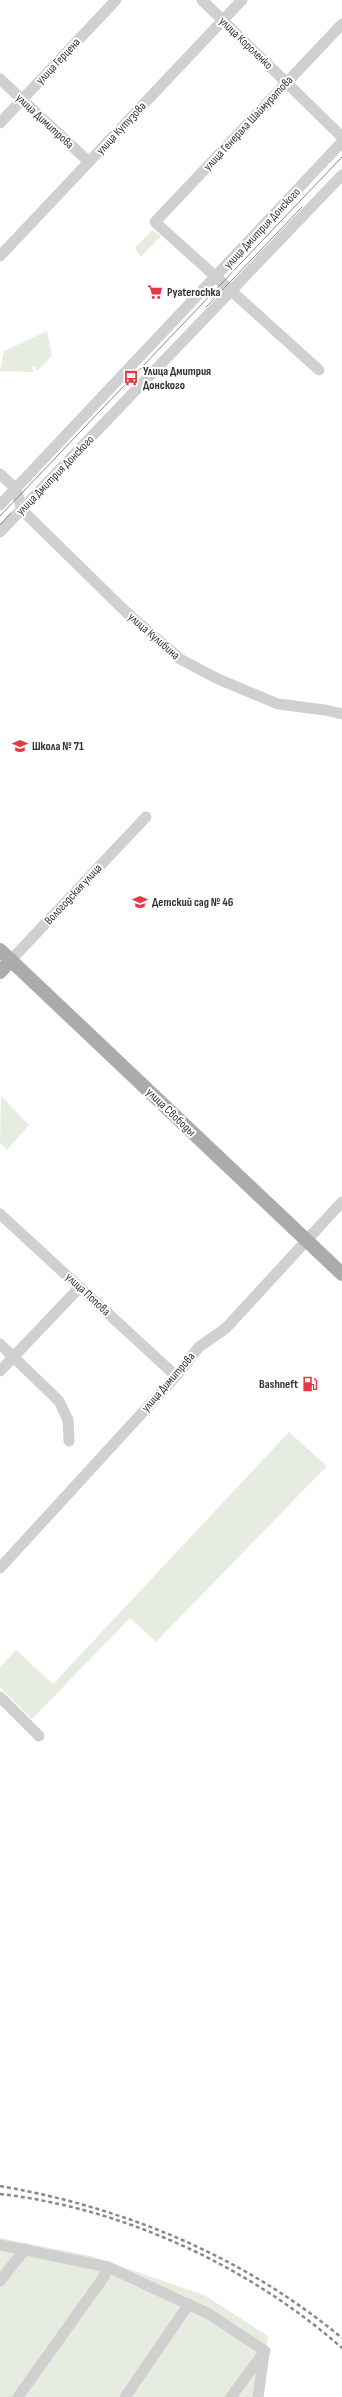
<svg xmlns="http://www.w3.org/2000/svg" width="342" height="2397" viewBox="0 0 342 2397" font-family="'Sofia Sans Condensed',sans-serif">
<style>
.green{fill:#e6ecdf}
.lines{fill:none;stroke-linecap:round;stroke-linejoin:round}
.minor{stroke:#d0d0d0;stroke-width:11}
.major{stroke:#ababab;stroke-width:14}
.tram{stroke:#888;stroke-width:1}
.rail{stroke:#888;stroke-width:2.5;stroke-dasharray:4 3;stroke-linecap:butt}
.labels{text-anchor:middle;stroke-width:4;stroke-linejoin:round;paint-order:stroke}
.street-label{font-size:12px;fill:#333;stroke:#fff}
.poi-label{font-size:12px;font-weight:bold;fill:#333;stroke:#fff;text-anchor:start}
</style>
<rect width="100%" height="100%" fill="#fff"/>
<path class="green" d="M152,230L161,236L141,257L135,248Z
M47,331L52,356L37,371L34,366L32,367L34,372L0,371L4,351Z
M1,1096L29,1125L7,1150L0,1143Z
M289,1432L327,1466L156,1642L130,1618L32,1719L0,1687V1667L16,1650L53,1684Z
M0,2238L91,2256L204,2295L268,2336L260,2397H0Z"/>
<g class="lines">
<path class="minor" d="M202,0L342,137
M0,79L89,162
M0,123L116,0
M0,256L242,0
M319,370L155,222L342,24
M0,474L16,489L22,510L125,611L180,659L218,679L278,704L325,710L342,714
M0,505L342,142
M0,532L342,175
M11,960L146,817
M0,1214L176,1376
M0,1344L59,1401L68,1420L69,1441
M0,1371L80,1287
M0,1568L176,1376L199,1347L226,1328L342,1202
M0,1697L39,1736
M0,2245L108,2267L103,2278L18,2397
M108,2267L209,2314L265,2351
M0,2281L25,2249
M125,2397L189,2304
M231,2397L265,2351
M258,2397L264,2354"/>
<path class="major" d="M0,950L342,1274
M0,972L11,960"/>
<path class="tram" d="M206,307L302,207
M0,516L342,157
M0,525L11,513"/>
<path class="rail" d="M0,2186C126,2208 243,2256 342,2338
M0,2194C123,2208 249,2266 342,2348"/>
</g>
<defs>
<g id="supermarket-bare" transform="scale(1.2)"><path d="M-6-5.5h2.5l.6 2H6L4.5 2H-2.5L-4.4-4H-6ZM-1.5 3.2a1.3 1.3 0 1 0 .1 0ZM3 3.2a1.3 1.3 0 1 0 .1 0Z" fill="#e63946" stroke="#fff" stroke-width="2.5" paint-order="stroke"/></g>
<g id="bus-bare" transform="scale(1.2)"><path d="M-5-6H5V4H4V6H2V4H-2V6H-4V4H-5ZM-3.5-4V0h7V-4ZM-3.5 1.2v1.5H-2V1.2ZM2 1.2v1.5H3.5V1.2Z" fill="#e63946" stroke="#fff" stroke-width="2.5" paint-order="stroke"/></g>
<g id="school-bare" transform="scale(1.2)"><path d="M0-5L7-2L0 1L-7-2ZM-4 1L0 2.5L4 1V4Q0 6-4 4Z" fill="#e63946" stroke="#fff" stroke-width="2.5" paint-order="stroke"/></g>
<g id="fuel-bare" transform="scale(1.2)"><path d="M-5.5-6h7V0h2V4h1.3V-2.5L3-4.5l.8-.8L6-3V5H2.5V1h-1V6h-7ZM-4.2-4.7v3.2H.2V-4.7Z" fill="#e63946" stroke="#fff" stroke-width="2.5" paint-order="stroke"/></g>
</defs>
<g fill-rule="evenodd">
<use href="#supermarket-bare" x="155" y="292"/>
<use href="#bus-bare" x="131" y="378"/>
<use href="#school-bare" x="20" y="746"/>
<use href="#school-bare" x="140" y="902"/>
<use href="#fuel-bare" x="310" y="1384"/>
</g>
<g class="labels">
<g class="street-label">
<text transform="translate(246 43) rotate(44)" y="4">улица Короленко</text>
<text transform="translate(58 61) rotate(-47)" y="4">улица Герцена</text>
<text transform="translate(45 121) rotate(43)" y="4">улица Димитрова</text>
<text transform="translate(248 123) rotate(-47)" y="4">улица Генерала Шаймуратова</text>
<text transform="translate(121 128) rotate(-47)" y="4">улица Кутузова</text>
<text transform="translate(262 228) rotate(-47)" y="4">улица Дмитрия Донского</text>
<text transform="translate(55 475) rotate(-46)" y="4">улица Дмитрия Донского</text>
<text transform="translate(154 636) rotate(41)" y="4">улица Кулибина</text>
<text transform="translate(73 894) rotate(-47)" y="4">Вологодская улица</text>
<text transform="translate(171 1112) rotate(44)" y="4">улица Свободы</text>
<text transform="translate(88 1294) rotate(43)" y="4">улица Попова</text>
<text transform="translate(168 1382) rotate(-49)" y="4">улица Димитрова</text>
</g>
<g class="poi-label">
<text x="167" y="296">Pyaterochka</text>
<text x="143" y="375">Улица Дмитрия<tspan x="143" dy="14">Донского</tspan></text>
<text x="32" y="750">Школа № 71</text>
<text x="152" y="906">Детский сад № 46</text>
<text x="298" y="1388" text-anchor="end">Bashneft</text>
</g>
</g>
</svg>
